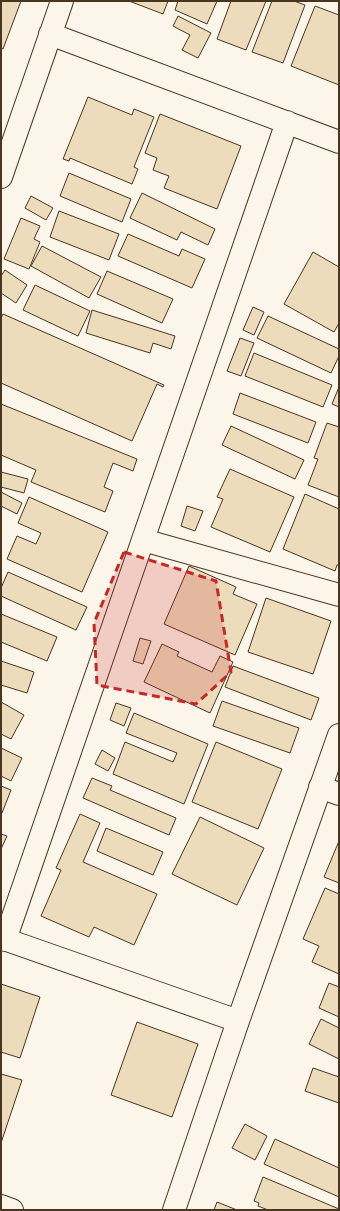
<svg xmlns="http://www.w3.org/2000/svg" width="340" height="1211" viewBox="0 0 340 1211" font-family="'Exo 2',sans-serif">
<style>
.building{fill:#ecdcbc;stroke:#4a3520}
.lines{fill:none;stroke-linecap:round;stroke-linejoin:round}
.minor-casing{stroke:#4a3520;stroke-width:24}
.minor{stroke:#fbf6e9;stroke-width:22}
.marked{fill:#c62828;fill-opacity:0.2;stroke:#c62828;stroke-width:3;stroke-dasharray:8 5;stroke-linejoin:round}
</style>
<rect width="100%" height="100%" fill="#fbf6e9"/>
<path class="building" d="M1,1H21L3,49L1,48Z
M129,1H168L163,14Z
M178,1H217L207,24L175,10Z
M231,1H266L246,50L217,39Z
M272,1H294L305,5L283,63L252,52Z
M315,6L339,15V85L291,66Z
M178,16L211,33L198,58L182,50L190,35L173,26Z
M88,97L132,115L134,109L154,117L134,167L138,169L132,184L70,158L69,161L63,159Z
M160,114L241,146L217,209L164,188L169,176L153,170L157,158L145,153Z
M69,173L131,199L122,222L60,196Z
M142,193L215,229L208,245L181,232L177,240L130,218Z
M31,196L53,208L46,220L25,208Z
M59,211L119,234L109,260L50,237Z
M21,218L40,226L34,239L40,242L29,269L4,259Z
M128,234L179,256L182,249L205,259L192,288L118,256Z
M42,246L101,277L89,298L31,266Z
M313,252L339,267V323L334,332L284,304Z
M5,270L27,285L16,303L1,293V276Z
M107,271L173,299L162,323L97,294Z
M35,285L90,311L78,336L23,310Z
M253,307L264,312L254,335L243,330Z
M92,310L175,336L171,349L153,343L150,353L86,333Z
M3,314L164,385L163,387L157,384L132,441L1,383V318Z
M268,316L339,349V356L331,373L257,338Z
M240,338L254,343L241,376L227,371Z
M254,353L332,385L323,407L245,376Z
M339,387V407L332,404Z
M240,393L316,422L308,443L233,414Z
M1,404L137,459L133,471L113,463L104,487L113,491L105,512L31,482L36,470L1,455Z
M327,423L339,427V497L308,485L318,459L314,458Z
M231,426L304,460L295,479L222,445Z
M230,469L294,497L270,552L211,527L223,499L217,497Z
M1,472L28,479L24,493L1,487Z
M1,492L22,503L17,514L1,506Z
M305,494L339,509V565H337L335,571L283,549Z
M29,497L108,532L82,592L7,559L17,536L36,544L41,533L18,523Z
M187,506L203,511L195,531L181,526Z
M189,566L236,587L233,594L257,604L235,655L164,624Z
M8,572L87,607L76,630L1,596V588Z
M266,598L331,621L313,674L248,652Z
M1,614L57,637L47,661L1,642Z
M140,638L151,641L143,664L133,661Z
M162,644L179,652L177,656L212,672L220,656L233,662L210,713L144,682Z
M1,661L34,672L27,693L1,685Z
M233,666L319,698L311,720L225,687Z
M222,701L299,728L290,753L213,726Z
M1,702L24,715L11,739L1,734Z
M116,703L131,708L124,726L110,720Z
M134,713L208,744L184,804L113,774L125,742L173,762L177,753L126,733Z
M216,742L282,769L258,829L192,802Z
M1,748L22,758L11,781L1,776Z
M102,750L115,758L108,771L95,764Z
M92,778L112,786L110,790L176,818L169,835L83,798Z
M1,786L11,790L2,813H1Z
M80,814L100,823L83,862L157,894L134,945L94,927L89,937L41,916L61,870L56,868Z
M200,817L264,848L237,905L172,874Z
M106,828L163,852L153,875L97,851Z
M1,834L7,836L1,849Z
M339,841V883L324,877Z
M325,888L339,894V974L312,962L319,946L303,939Z
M329,983L339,987V1017L319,1008Z
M1,984L40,997L20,1058L1,1052Z
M321,1019L339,1028V1059L309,1044Z
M137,1022L198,1044L172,1117L111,1095Z
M313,1068L339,1077V1103L305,1091Z
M1,1074L22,1080L1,1143Z
M245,1124L267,1136L255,1160L232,1148Z
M275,1139L339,1168V1197L264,1164Z
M263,1177L339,1209V1210H268L258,1206L259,1203L254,1201Z
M217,1202L237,1210H214Z"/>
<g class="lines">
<g class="minor-casing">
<path id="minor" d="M50,34L339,142
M1,177L62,1
M143,540L339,595
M320,787L339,794
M1,938L238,1021
M5,940L287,122
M1,1206L12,1210
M174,1210L238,1021L339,735"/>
</g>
<use href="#minor" class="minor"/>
</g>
<path class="marked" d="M124,552L216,581L231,672L196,704L97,685L94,623Z"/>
<rect width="340" height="1211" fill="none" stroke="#4a3520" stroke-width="4"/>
</svg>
